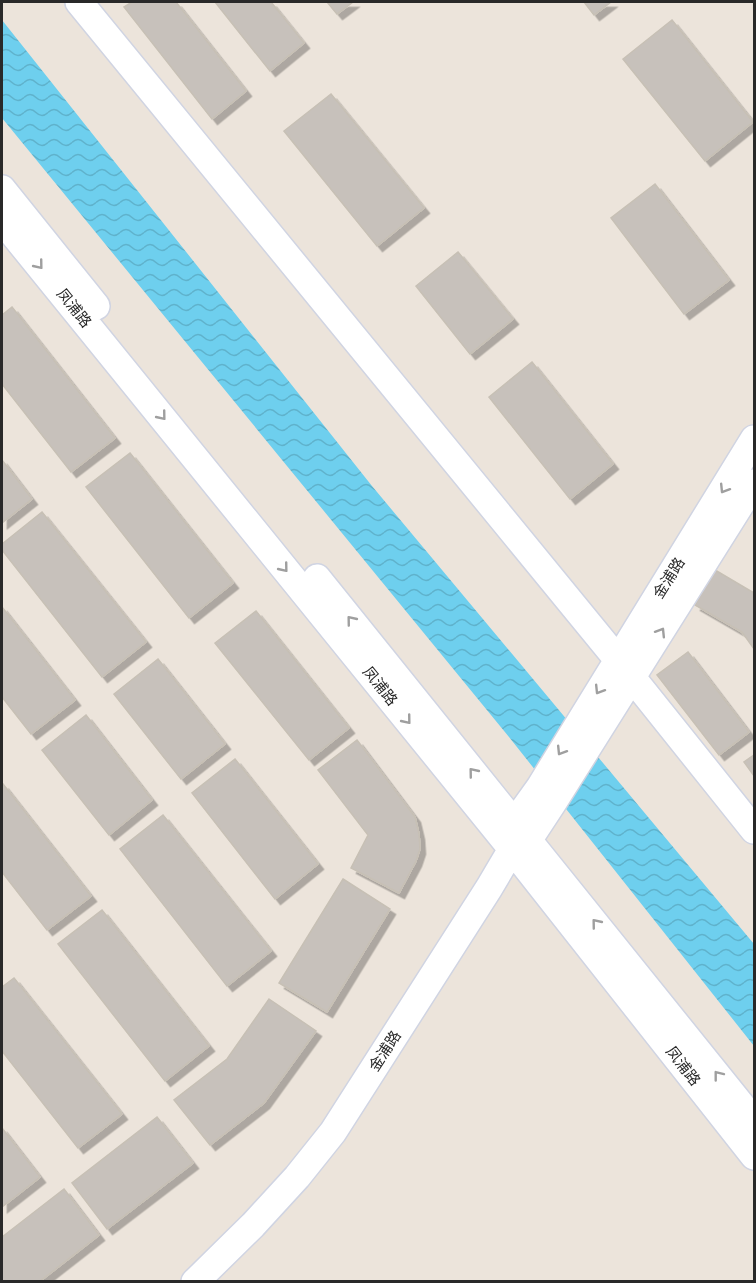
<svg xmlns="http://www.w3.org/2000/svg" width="756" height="1283" viewBox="0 0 756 1283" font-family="Commissioner,'Noto Sans SC',sans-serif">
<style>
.water{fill:url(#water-waves)}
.building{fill:#c7c1bb;stroke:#c7c0b5;stroke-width:1.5;filter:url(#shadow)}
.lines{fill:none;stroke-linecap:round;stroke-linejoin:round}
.minor-casing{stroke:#d0d4e2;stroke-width:30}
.minor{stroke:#fff;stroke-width:27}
.oneway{stroke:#9f9f9f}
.labels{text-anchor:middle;stroke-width:4.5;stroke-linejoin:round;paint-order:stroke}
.street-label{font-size:15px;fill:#292929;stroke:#fff}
</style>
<defs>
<pattern id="water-waves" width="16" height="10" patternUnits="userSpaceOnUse" patternTransform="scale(1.5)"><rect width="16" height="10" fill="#6ecfee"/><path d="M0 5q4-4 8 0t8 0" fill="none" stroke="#5fb2cc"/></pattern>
<filter id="shadow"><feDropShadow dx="5.5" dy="5.5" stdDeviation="0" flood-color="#0004"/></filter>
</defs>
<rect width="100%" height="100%" fill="#ece4db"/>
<path class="water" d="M2,20L372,486L754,944V1046L509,737L2,118Z"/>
<path class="building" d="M132,2H176L246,91L212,119L124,7Z
M215,2H271L304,43L270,71Z
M327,2H353L337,14Z
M584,2H611L594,15Z
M672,20L753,122L705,161L623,59Z
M331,94L424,208L377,246L284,131Z
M655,184L729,280L684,314L611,218Z
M458,252L513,319L470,354L416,286Z
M12,307L115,438L71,472L2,384V315Z
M532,362L613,464L570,499L489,397Z
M130,453L233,583L189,618L86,487Z
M2,460L32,499L2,523Z
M42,512L146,642L102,677L2,550V544Z
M715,570L754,593V649L742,632L695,605Z
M2,607L75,700L31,734L2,697Z
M256,611L349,728L309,760L215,643Z
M688,652L749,732L719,755L657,675Z
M158,659L225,744L181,779L114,694Z
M86,715L152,800L109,835L42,750Z
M357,740L415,817L419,834L420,849L416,861L399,893L351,868L368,835L318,770Z
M754,755V776L744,762Z
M235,759L318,864L275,899L192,793Z
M3,784L91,896L47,930L2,872V786Z
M163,815L271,951L227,986L120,849Z
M343,879L390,909L327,1012L279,983Z
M102,910L209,1046L165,1081L58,944Z
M14,978L122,1114L78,1148L2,1051V987Z
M269,999L316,1031L264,1103L210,1145L174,1100L227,1059Z
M157,1117L193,1163L107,1229L72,1183Z
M2,1128L40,1177L2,1207Z
M64,1189L99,1235L39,1282H2V1237Z"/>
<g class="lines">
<g class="minor-casing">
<path id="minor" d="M79,2L618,660L754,830
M2,189L96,306
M2,220L512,849L754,1156
M317,578L754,1121
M513,840L515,822L540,787L754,439
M195,1282L253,1225L297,1177L333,1132L489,888L512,849L529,839L552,804L754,483"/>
</g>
<use href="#minor" class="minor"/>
</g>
<defs><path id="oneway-chevron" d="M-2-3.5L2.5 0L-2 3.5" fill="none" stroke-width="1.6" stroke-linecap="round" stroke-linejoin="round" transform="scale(1.5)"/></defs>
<g class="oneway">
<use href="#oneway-chevron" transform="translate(39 265) rotate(51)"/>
<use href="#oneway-chevron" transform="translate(162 416) rotate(51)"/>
<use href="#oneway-chevron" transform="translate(724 489) rotate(122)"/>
<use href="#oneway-chevron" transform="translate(284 568) rotate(51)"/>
<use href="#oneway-chevron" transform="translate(351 620) rotate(-129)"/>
<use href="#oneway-chevron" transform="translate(661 632) rotate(-58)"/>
<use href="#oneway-chevron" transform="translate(599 690) rotate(122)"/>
<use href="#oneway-chevron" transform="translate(407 720) rotate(51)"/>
<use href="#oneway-chevron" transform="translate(561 751) rotate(122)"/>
<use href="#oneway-chevron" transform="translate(473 772) rotate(-129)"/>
<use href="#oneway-chevron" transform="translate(596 923) rotate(-129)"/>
<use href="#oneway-chevron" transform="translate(718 1075) rotate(-128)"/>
</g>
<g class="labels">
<g class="street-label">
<text transform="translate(74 308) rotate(51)" y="5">凤浦路</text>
<text transform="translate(669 578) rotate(-58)" y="5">金浦路</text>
<text transform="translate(380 686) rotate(51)" y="5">凤浦路</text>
<text transform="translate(385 1051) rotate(-57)" y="5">金浦路</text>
<text transform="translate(683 1066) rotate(52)" y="5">凤浦路</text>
</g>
</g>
<rect width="756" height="1283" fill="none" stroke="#292929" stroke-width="6"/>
</svg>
